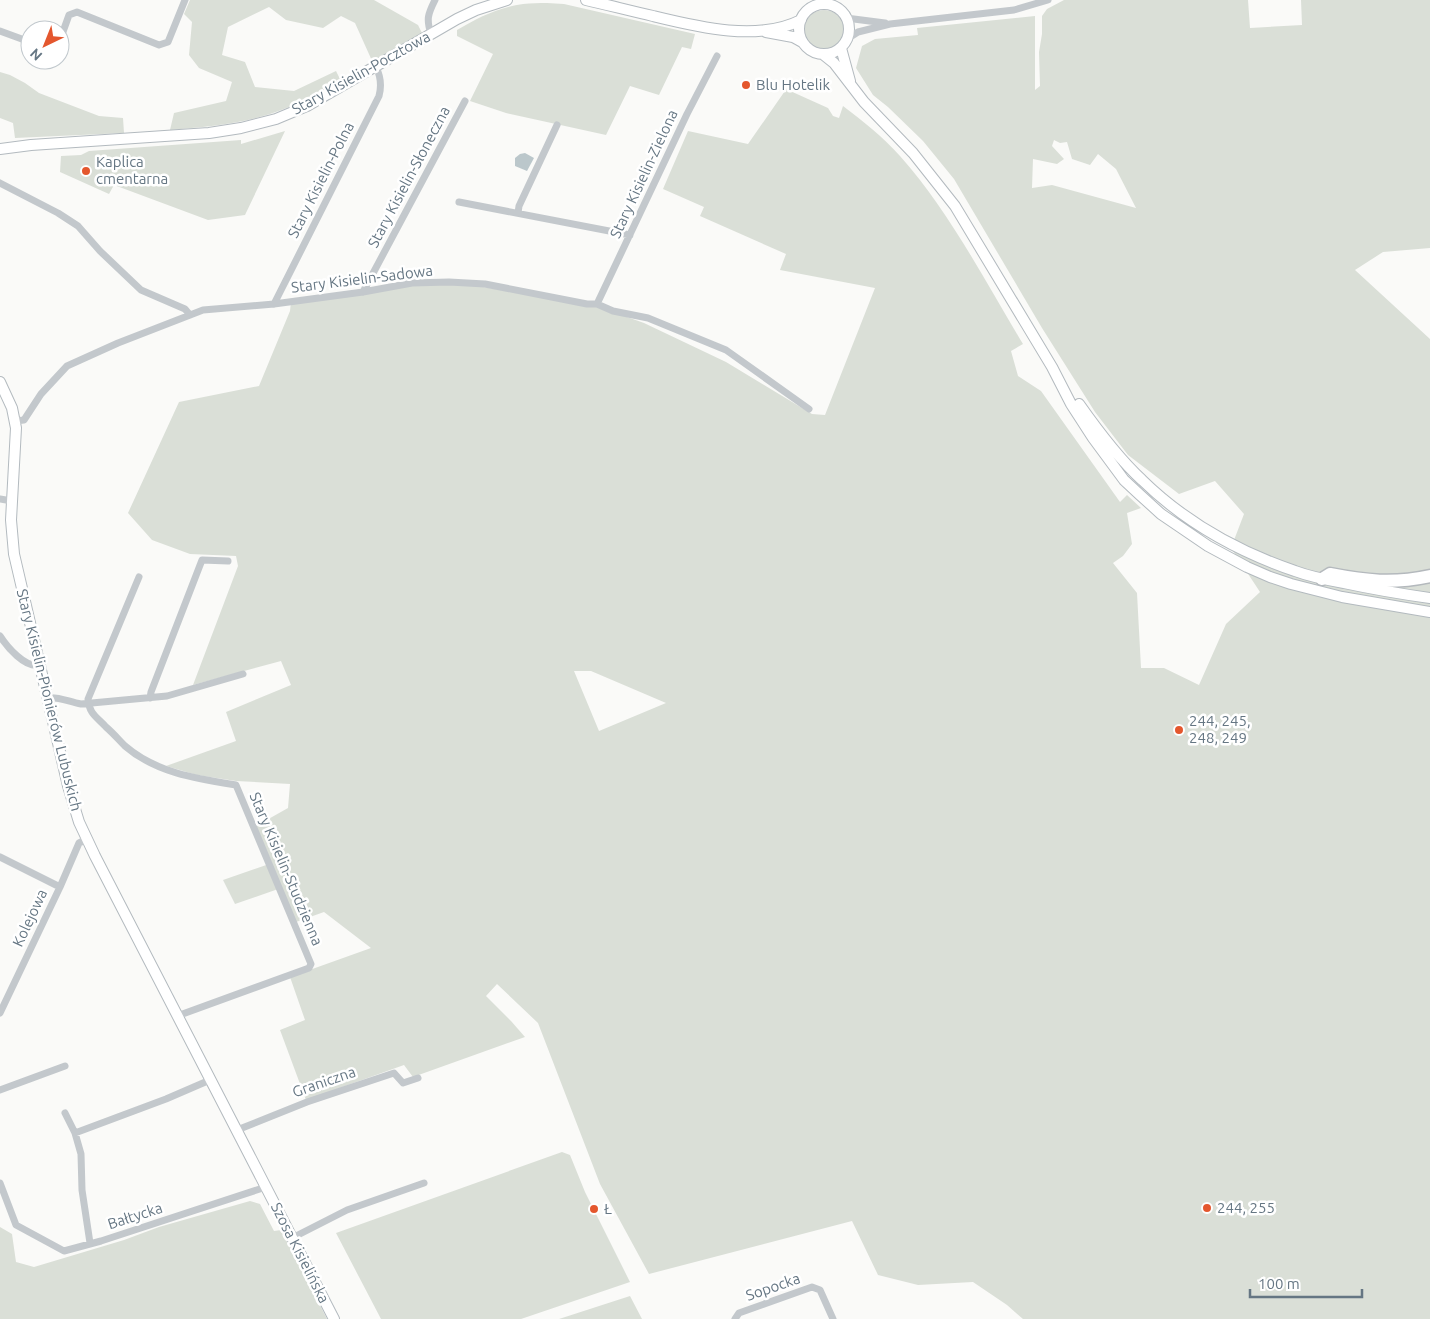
<svg xmlns="http://www.w3.org/2000/svg" width="1430" height="1319" viewBox="0 0 1430 1319" font-family="Ubuntu,sans-serif">
<style>
.green{fill:#dadfd7;fill-rule:evenodd}
.water{fill:#bbc7cb}
.lines{fill:none;stroke-linecap:round;stroke-linejoin:round}
.secondary-casing{stroke:#b3babf;stroke-width:12}
.highway-casing{stroke:#b4b9bd;stroke-width:15}
.street{stroke:#c3c8cc;stroke-width:7}
.secondary{stroke:#fff;stroke-width:10}
.highway{stroke:#fff;stroke-width:12}
.poi-dot{fill:#e4572e;stroke:#fff;stroke-width:2}
.labels{text-anchor:middle;stroke-width:5;stroke-linejoin:round;paint-order:stroke}
.street-label{font-size:15px;fill:#657683;stroke:#fff}
.poi-label{font-size:15px;fill:#657683;stroke:#fff;text-anchor:start}
</style>
<rect width="100%" height="100%" fill="#fafaf8"/>
<path class="green" d="M190,0H374L418,25L423,35L373,63L355,23L341,16L323,28L286,20L269,7L228,27L222,55L245,62L255,87L294,91L336,71L341,81C318,93 295,106 270,114C238,124 204,127 170,130L174,113L226,101L232,82L199,68L189,55L192,22L184,14Z
M1064,0H1248L1250,28L1302,25L1301,0H1430V248L1383,252L1355,270L1430,339V1319H1023L1007,1305L973,1282L918,1285L878,1275L852,1221L649,1274L600,1184L538,1023L497,984L486,996L511,1021L525,1037L413,1077L404,1065L306,1100L280,1030L305,1020L290,977L371,948L324,912L296,922L281,888L235,904L223,880L272,863L256,826L288,808L290,784L236,781L197,775L166,766L236,741L226,712L291,685L281,661L193,685L238,566L236,556L190,554L152,540L128,513L179,402L259,386L290,311L291,302L442,280L596,306L644,323L726,362L812,414L825,415L875,288L780,270L786,254L700,216L704,207L663,189L688,131L748,144L787,88L788,90L828,108L833,116L839,118L843,106C863,121 883,137 900,156C949,211 985,281 1023,344L1011,351L1018,376L1041,391L1120,502L1127,495L1141,508L1127,513L1132,544L1123,556L1113,563L1137,593L1141,668H1164L1199,685L1226,624L1260,592L1231,548L1244,514L1215,481L1179,494L1128,455L1095,412L1042,328L954,179L923,141L888,107L873,95L856,68L862,46L875,39L918,35L917,28L1035,16V90L1040,86L1039,52L1042,34V16L1047,9ZM1054,140L1060,143L1067,142L1072,159L1090,165L1098,154L1116,169L1136,208L1052,185L1032,188L1033,159L1057,164L1064,159L1052,146ZM574,671H591L666,703L599,731Z
M547,3L564,4L695,34L691,49L682,47L659,95L630,86L606,135L506,113L470,101L493,54L457,36V30C477,18 499,7 523,4C531,3 539,3 547,3Z
M804 30a20 20 0 1 1 40 0a20 20 0 1 1-40 0Z
M0,72L10,75L25,83L39,93L99,116L123,118L124,133L15,138L13,123L0,118Z
M285,131L245,215L208,220L114,185L109,194L60,172L61,156L81,155L89,151L241,140V144Z
M562,1152L570,1155L585,1192L630,1282L521,1319H381L336,1233Z
M250,1201L260,1204L274,1231L281,1230L327,1319H0V1227L12,1234L16,1262L34,1267L124,1240L159,1227Z
M630,1296L642,1319H559Z"/>
<path class="water" d="M525,153L534,158L527,171L515,166V158L520,154Z"/>
<g class="lines">
<g class="secondary-casing">
<path id="secondary" d="M586,0C608,5 631,11 653,16C698,27 758,42 801,20
M799 29a25 25 0 1 1 50 0a25 25 0 1 1-50 0Z
M766,32L793,37L802,42
M841,48L850,81
M824,55L834,63L864,102L913,153L955,206L1052,367L1071,404L1093,438L1124,480L1139,494L1161,514L1208,546L1247,567L1270,577L1291,584L1342,597L1430,612
M0,149L31,145L209,133L241,128L276,119L307,106L457,19L476,10L507,0
M0,382L12,408L16,428L11,520L14,554L68,786L79,822L95,856L334,1319
M1079,404C1098,431 1118,458 1142,480C1185,522 1239,552 1295,571C1311,577 1327,580 1344,583C1372,589 1401,594 1430,598"/>
</g>
<g class="highway-casing">
<path id="highway" d="M1322,579L1330,574C1366,581 1393,584 1430,576"/>
</g>
<path class="street" d="M846,18L885,23
M0,31L30,42
M431,34C426,19 428,14 435,0
M847,39L858,32L890,24L1014,10L1048,0
M60,40L69,15L77,12L159,45L168,42L185,0
M0,183L58,213L78,226L100,251L141,290L185,309L190,315
M459,202L630,235
M518,213L519,206L557,125
M363,292L465,101
M274,304L379,96C382,85 381,77 376,67
M597,304L687,114L717,56
M15,421L24,420L41,394L67,366L118,343L203,310L274,304L363,292L412,283L449,282L485,284L587,304H597L613,311L648,318L726,350L809,409
M0,499L12,501
M139,577L88,699C89,714 97,717 106,727C113,733 119,740 125,746C156,773 198,779 236,785L311,964L309,968L177,1016
M0,636C7,647 25,668 39,665
M47,698C58,696 69,702 81,704L167,696L243,674
M150,698L151,692L202,560L228,561
M0,857L60,887
M0,1013L60,887L79,843L87,839
M0,1090L65,1066
M65,1113L75,1133L81,1154L82,1190L90,1243
M237,1130L307,1102L394,1073L403,1083L418,1078
M75,1133L166,1099L210,1080
M0,1183L16,1225L64,1251L101,1241L266,1187
M292,1238L347,1210L424,1183
M735,1319L739,1313L812,1287L820,1290L833,1319"/>
<use href="#secondary" class="secondary"/>
<use href="#highway" class="highway"/>
</g>
<g class="poi-dot">
<circle cx="746" cy="85" r="5"/>
<circle cx="86" cy="171" r="5"/>
<circle cx="1179" cy="730" r="5"/>
<circle cx="1207" cy="1208" r="5"/>
<circle cx="594" cy="1209" r="5"/>
</g>
<g class="labels">
<g class="street-label">
<text transform="translate(361 73) rotate(-29)" y="5">Stary Kisielin-Pocztowa</text>
<text transform="translate(644 174) rotate(-65)" y="5">Stary Kisielin-Zielona</text>
<text transform="translate(409 177) rotate(-62)" y="5">Stary Kisielin-Słoneczna</text>
<text transform="translate(321 180) rotate(-63)" y="5">Stary Kisielin-Polna</text>
<text transform="translate(362 279) rotate(-7)" y="5">Stary Kisielin-Sadowa</text>
<text transform="translate(49 700) rotate(76)" y="5">Stary Kisielin-Pionierów Lubuskich</text>
<text transform="translate(286 869) rotate(67)" y="5">Stary Kisielin-Studzienna</text>
<text transform="translate(30 918) rotate(-65)" y="5">Kolejowa</text>
<text transform="translate(324 1082) rotate(-19)" y="5">Graniczna</text>
<text transform="translate(135 1216) rotate(-18)" y="5">Bałtycka</text>
<text transform="translate(300 1253) rotate(63)" y="5">Szosa Kisielińska</text>
<text transform="translate(773 1287) rotate(-19)" y="5">Sopocka</text>
</g>
<g class="poi-label">
<text x="756" y="90">Blu Hotelik</text>
<text x="96" y="167">Kaplica<tspan x="96" dy="17">cmentarna</tspan></text>
<text x="1189" y="726">244, 245,<tspan x="1189" dy="17">248, 249</tspan></text>
<text x="1217" y="1213">244, 255</text>
<text x="604" y="1214">Ł</text>
</g>
</g>
<g transform="translate(45 45) rotate(223)"><circle r="24" fill="#ffffff" stroke="#c1c8cd"/>
<path d="M0-4L9 19L0 12L-9 19Z" fill="#e4572e"/>
<text y="-8" font-size="14" font-weight="bold" text-anchor="middle" fill="#657683">N</text>
</g>
<path d="M1250 1289v8h112v-8" fill="none" stroke="#657683" stroke-width="2.5"/>
<text x="1258" y="1289" font-size="15" fill="#657683" stroke="#ffffff" stroke-width="4" paint-order="stroke">100 m</text>
</svg>
